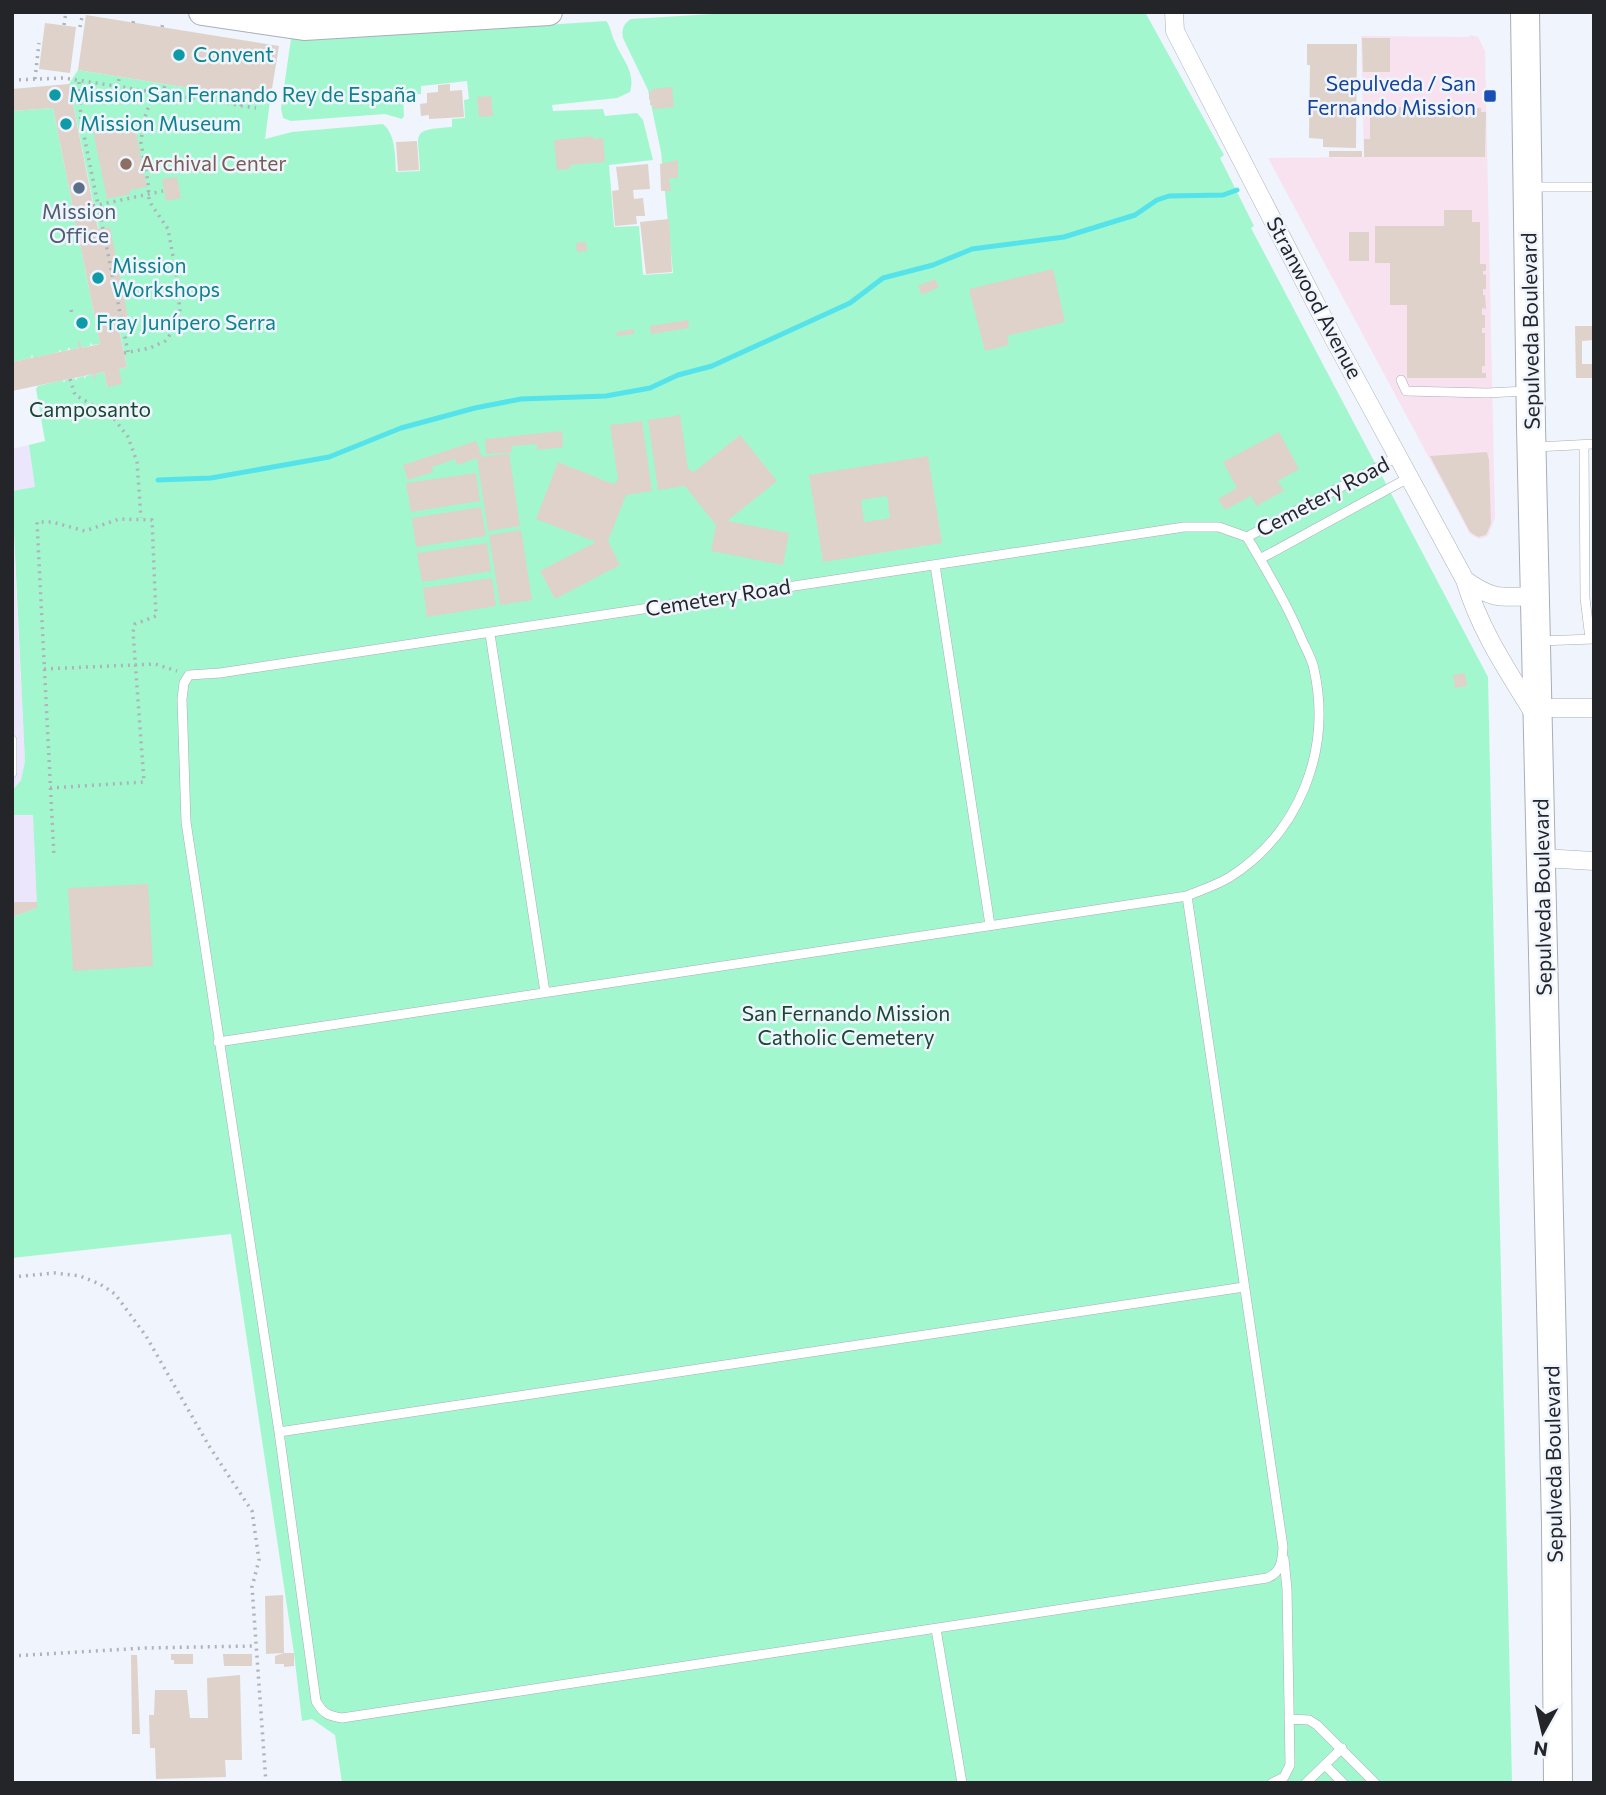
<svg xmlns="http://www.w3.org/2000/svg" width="1606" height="1795" viewBox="0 0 1606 1795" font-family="Commissioner,sans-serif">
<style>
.commercial{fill:#f9e2f0}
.education{fill:#ebe6fc}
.green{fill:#a3f7ce}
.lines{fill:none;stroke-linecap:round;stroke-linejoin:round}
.stream{stroke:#54e3ea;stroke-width:5}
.building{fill:#ded2cb;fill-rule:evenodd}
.service-casing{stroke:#a8aeb9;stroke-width:10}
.minor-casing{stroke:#a8aeb9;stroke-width:19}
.secondary-casing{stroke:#a8aeb9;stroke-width:28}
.primary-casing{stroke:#a8aeb9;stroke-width:30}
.path{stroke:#aeb3ba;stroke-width:3.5;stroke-dasharray:2 5;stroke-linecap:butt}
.service{stroke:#fff;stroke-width:9}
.minor{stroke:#fff;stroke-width:18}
.secondary{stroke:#fff;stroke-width:26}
.primary{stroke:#fff;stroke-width:28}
.culture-dot{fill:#0f9aa8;stroke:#eff4fd;stroke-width:2.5}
.transit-dot{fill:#1a4fb4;stroke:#eff4fd;stroke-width:2.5}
.education-dot{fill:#8d6e63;stroke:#eff4fd;stroke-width:2.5}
.service-dot{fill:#5c6f8a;stroke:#eff4fd;stroke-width:2.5}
.labels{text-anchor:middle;stroke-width:5;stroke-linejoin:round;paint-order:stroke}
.culture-label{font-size:21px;fill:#0d838f;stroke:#eff4fd;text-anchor:start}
.transit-label{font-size:21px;fill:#164399;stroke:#eff4fd;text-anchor:end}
.education-label{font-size:21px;fill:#785e54;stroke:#eff4fd;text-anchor:start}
.service-label{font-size:21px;fill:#4e5e75;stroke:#eff4fd}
.street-label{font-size:21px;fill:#232529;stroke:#eff4fd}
.park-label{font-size:21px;fill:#1a4734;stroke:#eff4fd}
</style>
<rect width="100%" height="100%" fill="#eff4fd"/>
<path class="commercial" d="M1470,35L1478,37L1485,51L1495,518L1488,536L1479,539L1470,534L1268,158L1364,157L1361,36L1469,37Z"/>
<path class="education" d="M29,445L36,488L12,491V449Z
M12,507L25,761L21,780L12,791Z
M33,814L37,908L12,917V815Z"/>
<path class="green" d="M745,12H1145L1224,155L1220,158L1254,226L1251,228L1488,677L1512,1783H342L335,1735L312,1719L302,1721L294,1653L231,1234L12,1258V917L37,908L33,815H12V791L21,780L25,761L12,491L35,487L29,445L45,441L36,389L38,386L63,380L64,383L65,380L75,378L76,381L77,378L84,376L85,379L86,376L93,374L96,377V374L104,372L107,387L119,369L127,367L69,84L78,70L270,101L265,139L292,132L383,124C396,135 395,156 396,172L420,171C419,133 408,130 452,127V119L465,118L464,100L469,99L467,81L421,86V94L403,95L404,116L402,119L385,114L291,121L283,118L281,108L291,39L347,38L606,21C611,26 611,35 615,42C622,60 636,71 630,92L617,98L552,105L553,111L603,109L605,116L637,113L643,120L653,160L609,165L614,227L639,226L643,275L673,273L661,152L648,90L623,38C621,30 624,23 631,19Z
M53,108L100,344L92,345L91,342L90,346L82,348L80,344L79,348L71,350L68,347V350L61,352L60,349L59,352L33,358L32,354L31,358L12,362V111Z"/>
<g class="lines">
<path class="stream" d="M158,480L211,478L329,457L401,428L475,408L521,399L606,396L650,388L678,375L712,366L850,303L883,278L933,265L972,249L1064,237L1135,215L1157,200L1169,196L1223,195L1237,190"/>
</g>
<path class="building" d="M86,15L279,46L270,101L78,70Z
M45,23L76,27L70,73L39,69Z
M1362,38H1390V72H1363Z
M1307,44H1357L1356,148L1323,147V139L1309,138L1310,65H1307Z
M69,84L98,229L110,227L129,322L118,325L127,367L119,369L122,384L107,387L104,372L96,374L95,382L93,374L12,391V362L79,348L78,343L80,342L82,348L100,344L53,108L12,111V89Z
M450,84V91L462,90L464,117L429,119V115L421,116L420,104L427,103V93L438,92V85Z
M672,87L674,107L653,109V105H650V101L653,99L649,100V92L652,91V89Z
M491,96L493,116L479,117L477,97Z
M1374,107L1481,108V112H1486L1485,157H1364V139H1370V111H1374Z
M134,123L147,187L130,190V194L107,199L93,131Z
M593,136V139L603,138L605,162L570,165V169L557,170L554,140Z
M417,141L419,170L398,171L396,142Z
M1329,151H1362V157H1329Z
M678,160V178H669L671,191H661L660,164Z
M648,164L650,189L633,190L634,199L643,198L645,216H636L637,224L615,226L612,191L619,190L616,167Z
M177,177L181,198L166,201L162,179Z
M1444,210H1472V222H1480V264H1486V271H1483V274L1486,275V289H1483V295H1485L1486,309L1482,308V315H1485V328H1482V333H1485V366H1482V373H1486V378H1407V305H1390V263H1375V226H1444Z
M669,219L672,272L646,274L640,222Z
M1349,232H1369V261H1349Z
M586,242L587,251L577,252L576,243Z
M1053,269L1065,322L1007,336L1009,345L985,351L969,289Z
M935,279L939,287L922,295L918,286Z
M688,320L689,328L651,334L650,326Z
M1575,326H1594V340L1582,341V364H1594V378H1576Z
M634,329V334L617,336L616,332Z
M680,415L688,469L694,472L740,435L777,481L727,521L789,533L783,565L711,551L716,525L685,486L658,490L648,420Z
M642,421L652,491L626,495L608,541L620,565L555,599L540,571L596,542L536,519L558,462L613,484L618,480L610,425Z
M562,431L563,447L537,450V444L511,446L512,452L486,454L485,439Z
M1279,432L1299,469L1278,481L1284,491L1256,506L1251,496L1225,510L1218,499L1237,488L1223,462Z
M476,441L482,457L509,453L520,526L488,531L477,458L457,465L455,459L432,467L433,472L408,480L403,465Z
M1487,452L1489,460L1491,524L1486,535L1478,537L1470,532L1430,456Z
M928,456L942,543L823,562L809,475ZM887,496L890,518L864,522L861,500Z
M476,473L480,501L411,512L406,483Z
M481,507L486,536L416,547L412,518Z
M521,530L532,600L500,605L489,535Z
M487,543L491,571L422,582L417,553Z
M492,578L496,606L427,617L423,588Z
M1465,673L1467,686L1455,688L1453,675Z
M148,884L153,966L73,971L68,888Z
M12,902H37V908L12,917Z
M283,1595L284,1653H294V1666L284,1667V1664H275V1656L284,1653L266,1654L265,1596Z
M171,1654H193V1664H174V1660H171Z
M223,1654H252V1666H224Z
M131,1655H137L140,1734H132Z
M240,1675L242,1760H225L226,1777L156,1779L155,1748H150L149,1715H154L155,1690H187L190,1718H208L207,1678Z"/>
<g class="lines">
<g class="service-casing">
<path id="service" d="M1533,187H1594
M1401,380L1406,391L1487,393L1527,391
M1584,445L1585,598L1590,639
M1536,447L1594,444
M1184,527H1219L1247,537C1267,571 1287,604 1302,640C1306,649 1312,659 1314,669C1332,750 1300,832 1230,877C1217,885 1201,890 1187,896L1283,1547C1282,1561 1282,1572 1267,1578L342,1718C329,1716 323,1714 316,1701L279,1432L186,822L182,699L184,683L189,675L220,673Z
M1247,537L1399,456
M1260,559L1410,477
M935,565L990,925
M490,634L545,992
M1539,641L1594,639
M12,740V773
M218,1042L1187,896
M279,1432L1244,1287
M936,1629L962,1783
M1289,1719L1309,1720L1317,1725L1375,1783
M1325,1765L1343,1783
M1272,1783L1284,1777L1290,1765L1287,1589L1284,1559
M1306,1783L1342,1748"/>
</g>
<g class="minor-casing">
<path id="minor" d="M1174,12L1175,31L1334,339L1465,580C1481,633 1508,671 1536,717
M1465,580C1494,601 1502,597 1536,596
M1539,708H1594
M1542,858L1594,861"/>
</g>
<g class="secondary-casing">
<path id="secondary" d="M202,12L304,27L549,12"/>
</g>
<g class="primary-casing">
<path id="primary" d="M1525,12L1531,426L1556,1524L1558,1783"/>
</g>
<path class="path" d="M133,23L134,19
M64,25L66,12
M80,27L83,12
M162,27L163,23
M35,79L39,43
M12,80L64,78L256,108
M79,82L81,121L128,352
M118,88L119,77
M163,95L165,84
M200,100L202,90
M241,106L243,96
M93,206L163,191
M71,310L72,314
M124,353L150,348L165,341L176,327L180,313L177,278L168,229L149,201L148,182L141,143L143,123L153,93
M70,379L75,395L112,416L128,437L137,462L141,518
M44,669L155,664L177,671
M50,788L144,782L133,632L135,624L156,616L152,520L119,519L85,531L52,522H37L54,857
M12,1277L55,1273L80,1276L100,1284L115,1294L146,1336L209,1446L252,1511L259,1560L252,1587L266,1783
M12,1656L145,1648L256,1646"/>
<use href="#service" class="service"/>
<use href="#minor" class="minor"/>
<use href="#secondary" class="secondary"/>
<use href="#primary" class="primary"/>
</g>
<g class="culture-dot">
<circle cx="179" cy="55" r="7"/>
<circle cx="55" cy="95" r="7"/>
<circle cx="66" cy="124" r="7"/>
<circle cx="98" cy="278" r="7"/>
<circle cx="82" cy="323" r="7"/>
</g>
<rect class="transit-dot" x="1483" y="89" width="14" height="14" rx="3.5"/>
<circle class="education-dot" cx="126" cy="164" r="7"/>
<circle class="service-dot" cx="79" cy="188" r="7"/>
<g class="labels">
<g class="culture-label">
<text x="193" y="62">Convent</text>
<text x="69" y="102">Mission San Fernando Rey de España</text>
<text x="80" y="131">Mission Museum</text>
<text x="112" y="273">Mission<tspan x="112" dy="24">Workshops</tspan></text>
<text x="96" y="330">Fray Junípero Serra</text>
</g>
<g class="transit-label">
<text x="1476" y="91">Sepulveda / San<tspan x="1476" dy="24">Fernando Mission</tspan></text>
</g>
<g class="education-label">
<text x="140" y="171">Archival Center</text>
</g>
<g class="service-label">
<text x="79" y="219">Mission<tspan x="79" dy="24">Office</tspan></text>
</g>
<g class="street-label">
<text transform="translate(1314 298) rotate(62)" y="7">Stranwood Avenue</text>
<text transform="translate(1531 331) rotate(-91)" y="7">Sepulveda Boulevard</text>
<text transform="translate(1323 497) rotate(-28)" y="7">Cemetery Road</text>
<text transform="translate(718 598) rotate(-9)" y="7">Cemetery Road</text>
<text transform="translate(1543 897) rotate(-91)" y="7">Sepulveda Boulevard</text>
<text transform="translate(1554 1464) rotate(-91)" y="7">Sepulveda Boulevard</text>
</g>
<g class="park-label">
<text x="90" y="417">Camposanto</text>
<text x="846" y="1021">San Fernando Mission<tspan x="846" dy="24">Catholic Cemetery</tspan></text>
</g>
</g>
<rect width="1606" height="1795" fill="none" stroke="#232529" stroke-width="28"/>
<g transform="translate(1543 1732) rotate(188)" stroke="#eff4fd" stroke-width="5" paint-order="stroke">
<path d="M0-5L12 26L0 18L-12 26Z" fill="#232529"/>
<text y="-10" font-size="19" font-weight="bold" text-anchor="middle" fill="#232529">N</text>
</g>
</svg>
